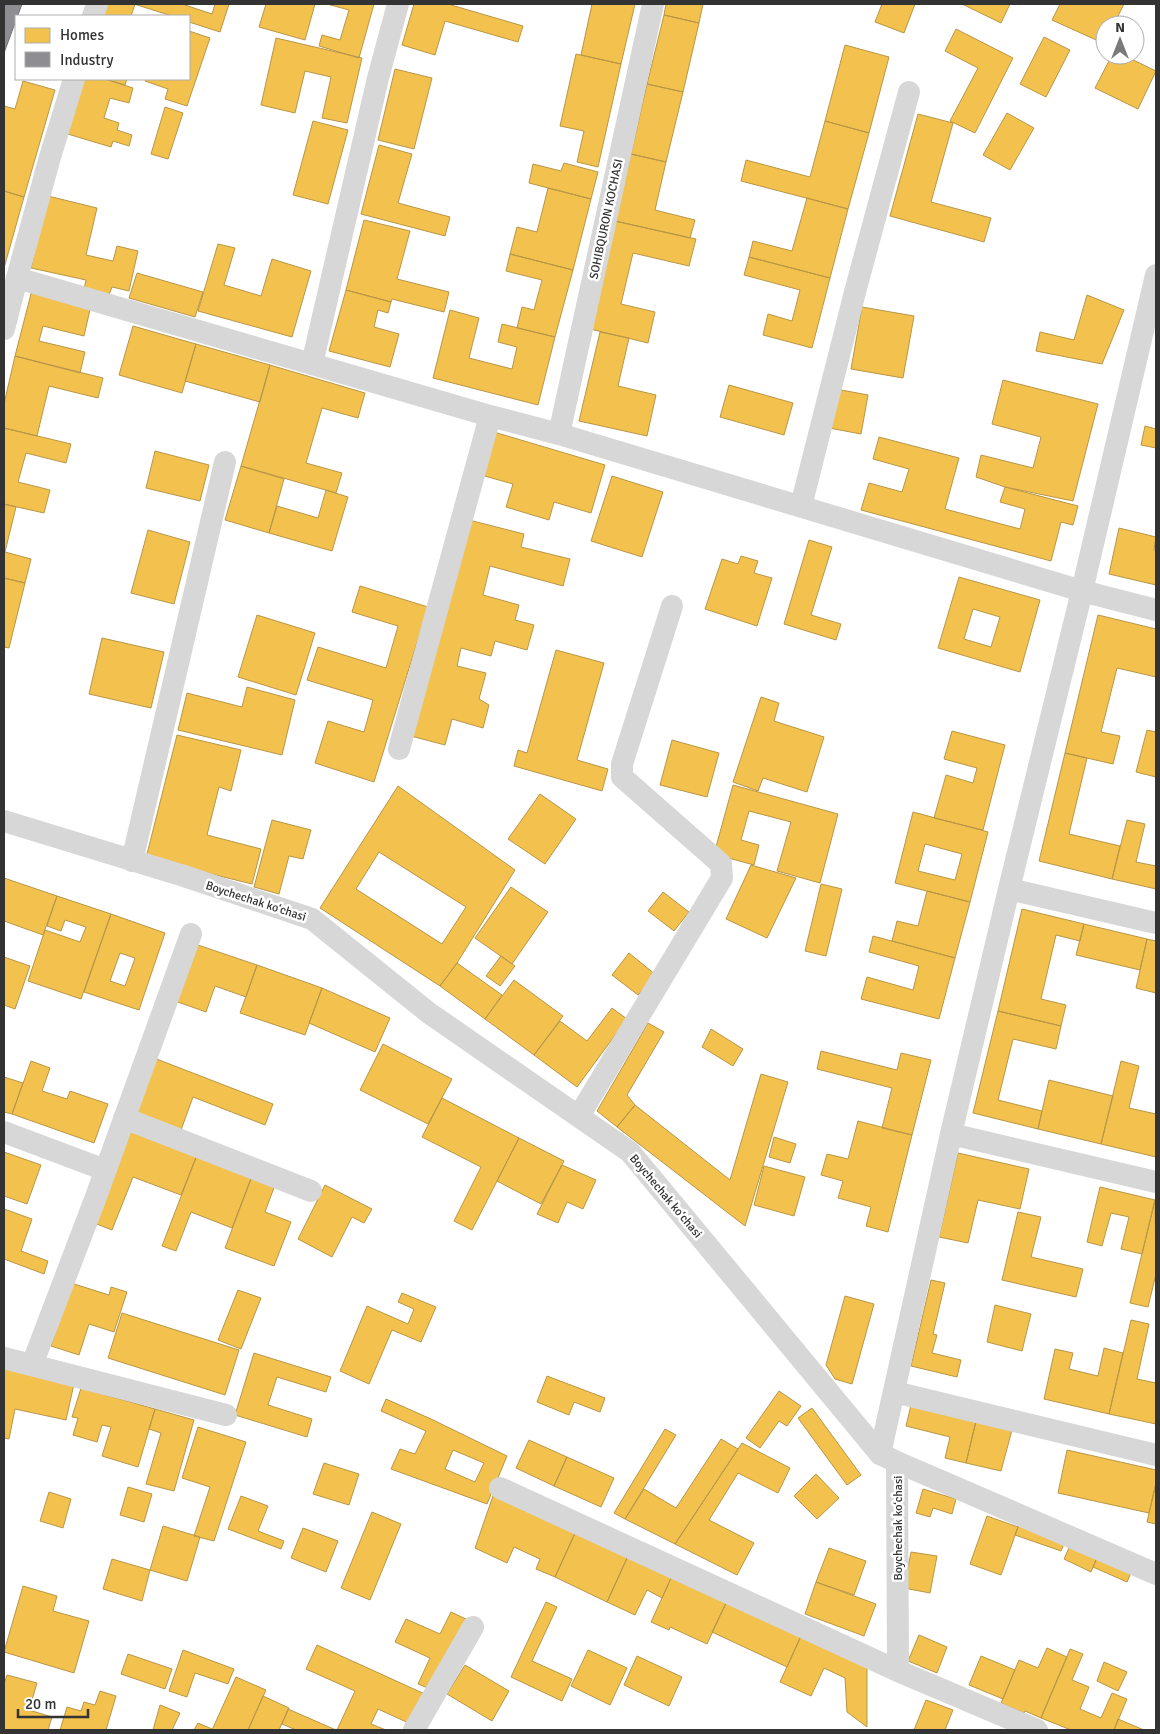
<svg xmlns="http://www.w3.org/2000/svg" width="1160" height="1734" viewBox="0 0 1160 1734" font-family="Signika,sans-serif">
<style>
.homes{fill:#f2c14e;stroke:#b99646;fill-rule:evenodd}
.industry{fill:#8d8d92;stroke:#727276}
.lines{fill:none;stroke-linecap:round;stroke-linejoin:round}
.minor{stroke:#d7d7d7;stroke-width:22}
.labels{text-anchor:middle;stroke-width:5;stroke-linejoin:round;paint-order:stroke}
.street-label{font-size:12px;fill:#333;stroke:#fff}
</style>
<rect width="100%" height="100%" fill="#fff"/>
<path class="homes" d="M100,4H135L131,16H96Z
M134,4H182L212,14L215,4H229L220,32L189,22V16H172Z
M266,4H315L305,40L259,27Z
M327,4H374L359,58L319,46L322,35L340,40L349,10Z
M414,4H451V5L523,26L518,42L445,21L435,55L402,45Z
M592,4H635L621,64L581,55Z
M666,4H703L699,23L664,15Z
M882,4H915L904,33L875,22Z
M962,4H1010L1001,23Z
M1060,4H1124L1116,20L1126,25H1105V44L1052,20Z
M664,15L699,23L683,92L647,84Z
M956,29L1013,58L975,133L950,121L978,68L945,51Z
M189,31L210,38L187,106L165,99L168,89L145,81L146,79H189Z
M1044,37L1070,50L1046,97L1020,84Z
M276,38L362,58L347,123L322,118L331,77L305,71L295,113L261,105Z
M845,45L889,57L869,133L825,121Z
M576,54L621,64L598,167L577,162L584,131L560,126Z
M1112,55H1123L1156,71L1138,109L1095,88Z
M395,69L432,78L414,149L378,140Z
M78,79H105L133,88L129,103L110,98L104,118L119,123L117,130L132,135L129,146L113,141L111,147L61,132Z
M105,79H127L125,85Z
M23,81L55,90L24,197L4,191V106L15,109Z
M647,84L683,92L666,162L631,154Z
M165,107L183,113L168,159L151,154Z
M1007,113L1034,128L1010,170L983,155Z
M918,114L953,123L931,202L991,218L984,242L890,216Z
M313,121L348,130L328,204L293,195Z
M825,121L869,133L848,209L741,181L746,160L810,177Z
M379,145L412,154L398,203L450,217L445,236L361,214Z
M631,154L666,162L655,210L695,220L690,238L615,221Z
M564,163L598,172L591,199L529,183L533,164L561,171Z
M548,188L591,199L573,270L510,254L517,227L537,232Z
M4,191L24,197L4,268Z
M48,196L97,208L86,255L113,261L117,246L138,251L129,291L112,287L109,295L84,289L86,280L31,268Z
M807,198L848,209L830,278L749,257L753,241L792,251Z
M364,220L410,231L397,279L449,292L444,312L392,299L391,302L346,290Z
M615,221L696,239L689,266L633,253L621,304L655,312L648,343L590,329Z
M218,244L235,248L224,285L261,296L272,259L311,271L292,337L198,311Z
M510,254L573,270L555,337L517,328L522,307L534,310L542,280L506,271Z
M749,257L830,278L812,348L763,335L768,314L792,321L800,290L744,275Z
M137,273L203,292L195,317L129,298Z
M32,290L91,305L84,336L43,326L39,341L85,352L80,373L15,356Z
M346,290L391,302L388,313L378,310L374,327L399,334L390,367L329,351Z
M1087,295L1124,310L1102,364L1036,351L1040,332L1074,340Z
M862,307L914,316L903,378L851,369Z
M450,310L479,318L469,358L512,369L517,347L498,342L502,324L555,337L538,405L433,378Z
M133,326L196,344L182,393L119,375Z
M600,332L629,338L618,386L656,395L647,436L579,421Z
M196,344L270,365L260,402L185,381Z
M15,356L103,378L98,398L49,386L37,436L4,428V404Z
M270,365L365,393L358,418L322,408L306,463L342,473L336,493L241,466Z
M1003,380L1098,404L1073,501L1005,487L976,477L981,455L1033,468L1041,437L992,424Z
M729,385L793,403L784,435L720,417Z
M836,389L868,395L861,434L829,428Z
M1145,426L1156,429V448L1141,445Z
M4,428L71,444L66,463L26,453L18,482L50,490L44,513L4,504Z
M494,432L605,465L591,513L554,502L549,520L506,507L513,484L481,475Z
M879,437L959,458L945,509L1020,529L1025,509L1000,502L1005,487L1078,506L1073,525L1061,522L1051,561L861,510L869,483L902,492L909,469L873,459Z
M155,451L209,465L200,501L146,488Z
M241,466L284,479L269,533L225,520Z
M612,476L663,492L642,557L591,541Z
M326,490L348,497L332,551L269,533L277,506L318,518Z
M4,504L16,507L5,552L31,559L25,583L4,578Z
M469,520L524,534L521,547L570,559L563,586L490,566L483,595L519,605L515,620L534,625L527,650L495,641L491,656L461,648L457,666L486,673L479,699L489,705L483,728L452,719L445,745L411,736Z
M1119,528L1156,537L1154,550L1156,551V585L1109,574Z
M148,530L190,542L174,604L131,593Z
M809,540L832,547L811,615L841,624L836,640L784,624Z
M741,556L758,561L754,573L772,578L757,626L705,609L722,559L738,564Z
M959,577L1040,600L1020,672L938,648ZM973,609L1000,617L991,647L964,639Z
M4,578L25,583L9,648L4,647Z
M360,586L428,607L374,782L315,763L328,721L364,732L373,700L307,680L318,647L386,668L398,626L352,612Z
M257,615L315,633L296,695L238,677Z
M1098,615L1156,629V677L1117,668L1101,732L1120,736L1113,764L1065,753Z
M102,638L164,652L151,708L89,694Z
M556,650L604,663L577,760L608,769L602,791L514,766L518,750L527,753Z
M247,687L295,700L282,755L178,730L187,693L242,707Z
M761,697L779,703L774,721L824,737L807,792L763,778L758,791L733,782Z
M1147,730L1156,732V777L1136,772Z
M952,731L1005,745L983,830L934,818L946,775L973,783L977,768L944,759Z
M177,735L241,750L231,791L219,787L207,835L261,849L252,884L146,858Z
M672,740L719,753L707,797L660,785Z
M1065,753L1087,758L1069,834L1120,846L1112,879L1039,861Z
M733,785L838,814L820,883L777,871L791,822L749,811L741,840L759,845L754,865L714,854Z
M398,786L515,870L457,963L440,986L320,908ZM379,852L466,907L442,944L356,889Z
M540,794L576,819L545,864L508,839Z
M913,812L988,832L970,902L895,883ZM925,844L962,854L955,880L918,871Z
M272,820L311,830L303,859L289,856L279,894L254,887Z
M1127,820L1145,824L1136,862L1156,866V889L1112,879Z
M751,865L796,878L767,938L726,919Z
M4,878L57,896L43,935L4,921Z
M821,884L842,889L826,956L805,951Z
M511,887L548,912L512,964L475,938Z
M927,891L970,902L955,958L892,941L897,921L918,926Z
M663,892L689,912L674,931L648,911Z
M57,896L111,914L81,999L28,981L45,930L80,942L86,927L65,920L61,931L47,926Z
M1022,909L1084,924L1080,941L1056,935L1041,999L1066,1005L1061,1026L998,1011Z
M111,914L165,933L139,1010L84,992ZM120,953L135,958L125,986L110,981Z
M1084,924L1147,939L1140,970L1076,955Z
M873,936L955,958L939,1019L861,999L867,977L913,990L919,966L869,952Z
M1147,939L1156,941V993L1136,988Z
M195,944L257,965L246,997L215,986L206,1012L175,1001Z
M629,953L656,975L638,995L612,975Z
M501,956L515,966L500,986L486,976Z
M4,957L30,966L15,1009L4,1005Z
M457,963L502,995L485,1019L440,986Z
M257,965L322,988L305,1035L240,1013Z
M514,980L563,1016L534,1055L485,1019Z
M322,988L390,1018L375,1052L309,1023Z
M612,1008L627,1019L577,1087L534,1055L560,1021L587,1041Z
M998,1011L1061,1026L1056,1049L1013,1039L998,1100L1042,1111L1038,1129L973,1113Z
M648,1023L664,1032L627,1095L635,1105L617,1127L597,1111Z
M711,1029L743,1049L733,1066L702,1047Z
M383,1044L452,1079L428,1124L360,1090Z
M821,1051L897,1070L901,1053L931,1060L912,1135L882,1128L892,1088L817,1069Z
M154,1058L273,1104L265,1125L193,1097L181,1130L134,1112Z
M31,1061L50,1068L42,1091L67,1099L70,1091L108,1104L94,1143L12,1114Z
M1121,1061L1139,1066L1129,1108L1156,1114V1157L1101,1144Z
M761,1074L788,1082L745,1226L617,1127L635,1105L730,1180Z
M4,1077L23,1083L12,1114L4,1112Z
M1049,1080L1113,1096L1101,1144L1038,1129Z
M442,1098L519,1138L472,1230L454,1221L481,1167L422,1137Z
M858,1121L912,1135L888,1232L866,1226L871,1207L838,1198L843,1181L821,1175L827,1154L848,1159Z
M130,1129L197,1155L181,1195L133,1177L112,1230L94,1223Z
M774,1137L796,1144L790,1163L769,1157Z
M519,1138L564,1161L541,1204L497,1181Z
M4,1152L41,1165L27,1204L4,1196Z
M958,1153L1029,1169L1020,1209L978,1200L968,1243L939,1237Z
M197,1155L252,1176L232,1228L191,1212L176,1251L162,1246Z
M562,1165L596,1180L583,1209L567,1202L558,1223L537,1214Z
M764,1166L805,1177L794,1216L754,1205Z
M252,1176L275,1185L265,1212L291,1222L274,1266L225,1248Z
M325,1185L372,1209L364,1223L352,1217L332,1257L298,1239Z
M1100,1187L1155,1200L1142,1254L1121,1249L1129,1217L1111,1213L1102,1246L1087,1242Z
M1155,1200L1156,1274L1148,1307L1130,1303Z
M4,1209L32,1219L21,1251L48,1261L44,1274L4,1259Z
M1018,1212L1041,1217L1031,1257L1083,1269L1076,1297L1002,1280Z
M931,1280L945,1283L933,1334L937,1335L932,1353L961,1360L957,1377L911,1366Z
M71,1283L109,1295L111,1287L127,1292L114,1332L89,1324L79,1355L51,1346Z
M238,1290L261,1298L241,1349L218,1340Z
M402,1293L436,1307L421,1342L392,1330L369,1384L340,1371L367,1306L408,1324L414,1309L398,1302Z
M845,1296L874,1304L852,1384L835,1379L826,1365Z
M995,1305L1031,1314L1022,1351L987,1342Z
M122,1313L239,1350L225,1395L108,1358Z
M1131,1320L1149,1324L1137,1379L1156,1383V1424L1109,1414Z
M1104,1348L1123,1353L1109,1414L1044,1399L1055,1349L1073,1353L1069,1369L1098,1376Z
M254,1353L331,1377L326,1392L277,1377L268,1405L312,1419L307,1437L235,1415Z
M4,1368L74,1384L66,1420L15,1409L9,1439L4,1438Z
M547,1376L605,1398L600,1412L574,1402L569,1415L537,1402Z
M81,1388L155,1409L138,1467L102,1456L111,1427L102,1425L97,1442L73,1435L78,1418L72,1417Z
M779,1391L801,1406L787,1426L779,1421L760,1448L746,1438Z
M386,1399L431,1419L507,1456L487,1504L391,1469L400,1449L415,1454L426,1431L381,1411ZM453,1450L484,1463L475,1482L445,1469Z
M911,1405L976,1421L966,1463L945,1458L950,1437L906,1426Z
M812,1408L861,1475L847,1485L798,1418Z
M155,1409L194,1420L174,1491L146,1484L161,1433L149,1429Z
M976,1421L1012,1430L1001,1471L966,1463Z
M198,1427L246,1442L214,1541L194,1536L210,1487L182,1478Z
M665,1429L676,1435L625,1519L614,1513Z
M721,1439L738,1449L675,1544L625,1519L644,1489L676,1508Z
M529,1440L567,1457L554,1486L516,1468Z
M742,1443L790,1468L778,1493L738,1473L709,1520L754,1543L737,1575L675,1544Z
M1067,1450L1156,1470V1483L1149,1513L1058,1493Z
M567,1457L614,1478L601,1507L554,1486Z
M324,1463L359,1474L349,1505L313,1494Z
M816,1474L839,1498L817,1519L794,1496Z
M1156,1483V1524L1147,1522Z
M128,1487L152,1494L144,1522L120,1515Z
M923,1489L956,1499L952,1514L933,1508L930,1517L916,1513Z
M49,1492L71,1499L63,1528L40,1521Z
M494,1493L576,1531L555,1577L536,1569L540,1559L514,1547L507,1563L475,1548Z
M241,1496L268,1506L258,1531L284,1541L281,1549L228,1529Z
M372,1512L401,1524L370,1600L341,1588Z
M987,1516L1018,1527L1001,1575L970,1564Z
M1020,1521L1067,1537L1061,1551L1015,1535Z
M163,1526L200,1537L187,1581L150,1570Z
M303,1528L338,1541L326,1572L291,1558Z
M576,1531L628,1556L607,1602L555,1577Z
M1072,1541L1099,1553L1091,1572L1064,1559Z
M829,1548L866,1561L854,1595L816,1582Z
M911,1552L937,1556L930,1593L904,1588Z
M1099,1553L1133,1568L1127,1582L1093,1567Z
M628,1556L672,1576L662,1598L647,1590L635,1615L607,1602Z
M112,1559L150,1570L142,1601L103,1589Z
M672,1576L727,1601L707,1644L670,1627L669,1630L651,1622Z
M816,1582L876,1604L864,1636L805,1614Z
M23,1586L57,1596L53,1611L89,1621L74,1673L4,1652Z
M727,1601L801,1636L787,1667L712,1632Z
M546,1602L557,1607L532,1661L572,1679L562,1701L511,1677Z
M451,1612L468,1620L435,1691L418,1684L430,1658L395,1642L406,1619L440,1634Z
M919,1635L947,1647L937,1673L908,1661Z
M801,1636L867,1666V1727L847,1712L845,1678L824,1668L811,1696L780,1682Z
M317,1645L427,1695L413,1725L378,1709L371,1724L386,1730H337L355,1691L306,1669Z
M1047,1648L1067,1657L1041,1718L1025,1711L1024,1713L1001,1703L1019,1660L1038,1668Z
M1070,1649L1083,1654L1072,1680L1089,1687L1080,1709L1101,1718L1112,1693L1127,1699L1114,1730H1071L1041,1718Z
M183,1650L234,1669L228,1684L195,1673L187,1697L169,1691Z
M588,1650L627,1668L610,1705L571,1686Z
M128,1654L172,1669L165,1689L121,1674Z
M637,1656L682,1677L669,1706L624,1685Z
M981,1656L1015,1670L1003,1699L969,1685Z
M1104,1662L1127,1672L1118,1691L1097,1681Z
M465,1665L509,1691L492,1721L447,1694Z
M7,1675L37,1683L29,1710L52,1717L48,1730H4V1684Z
M236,1677L266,1690L248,1730H212Z
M100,1691L116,1696L106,1730H60L67,1707L81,1711L84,1702L95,1705Z
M263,1696L289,1708L279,1730H248Z
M926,1700L953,1710L945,1730H914Z
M160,1705L180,1713L172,1730H153Z
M288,1709L336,1730H296L282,1724Z
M1118,1719L1144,1730H1114Z
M198,1723L212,1729V1730H194Z"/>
<path class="industry" d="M4,4H22L4,53Z"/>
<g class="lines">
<path class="minor" d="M93,16L97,4
M17,278L50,157L74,79
M4,329L17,278L490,416L559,434L1082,591L1156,610
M312,364L378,78L398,4
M559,434L653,4
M801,506L855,292L909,92
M399,749L490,416
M4,821L184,876L312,919L429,1013L630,1152L880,1454L897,1462L898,1671L1037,1730
M132,861L225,462
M1009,889L1156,923
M579,1116L722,878L721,864L622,777V764L672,606
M124,1118L311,1191
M4,1132L105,1170
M951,1134L1156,1182
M4,1358L226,1415
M32,1365L97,1194L191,934
M894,1392L1156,1455
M880,1454L951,1134L1009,889L1082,591L1156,275
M897,1462L1156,1574
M500,1488L898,1671
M414,1730L473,1627"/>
</g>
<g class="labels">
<g class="street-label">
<text transform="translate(606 219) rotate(-78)" y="4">SOHIBQURON KOCHASI</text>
<text transform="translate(256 901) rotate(18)" y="4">Boychechak koʻchasi</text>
<text transform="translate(666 1196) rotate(50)" y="4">Boychechak koʻchasi</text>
<text transform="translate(898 1528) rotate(-90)" y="4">Boychechak koʻchasi</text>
</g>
</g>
<rect width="1160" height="1734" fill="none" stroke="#333333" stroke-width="10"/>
<rect x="15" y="15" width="175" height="65" fill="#ffffff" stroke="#adadad"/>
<rect x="25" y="28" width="25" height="15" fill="#f2c14e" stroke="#adadad"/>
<text x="60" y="40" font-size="15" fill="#333333">Homes</text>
<rect x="25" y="52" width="25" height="15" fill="#8d8d92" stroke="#adadad"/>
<text x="60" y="65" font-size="15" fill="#333333">Industry</text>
<g transform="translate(1120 40)"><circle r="24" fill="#ffffff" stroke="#adadad"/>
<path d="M0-4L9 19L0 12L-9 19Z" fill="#7a7a7a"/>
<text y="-8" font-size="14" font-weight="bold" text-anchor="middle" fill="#333333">N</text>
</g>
<path d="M18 1709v8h70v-8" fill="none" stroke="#333333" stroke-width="2.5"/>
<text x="25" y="1709" font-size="15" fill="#333333" stroke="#ffffff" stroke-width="4" paint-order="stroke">20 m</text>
</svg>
